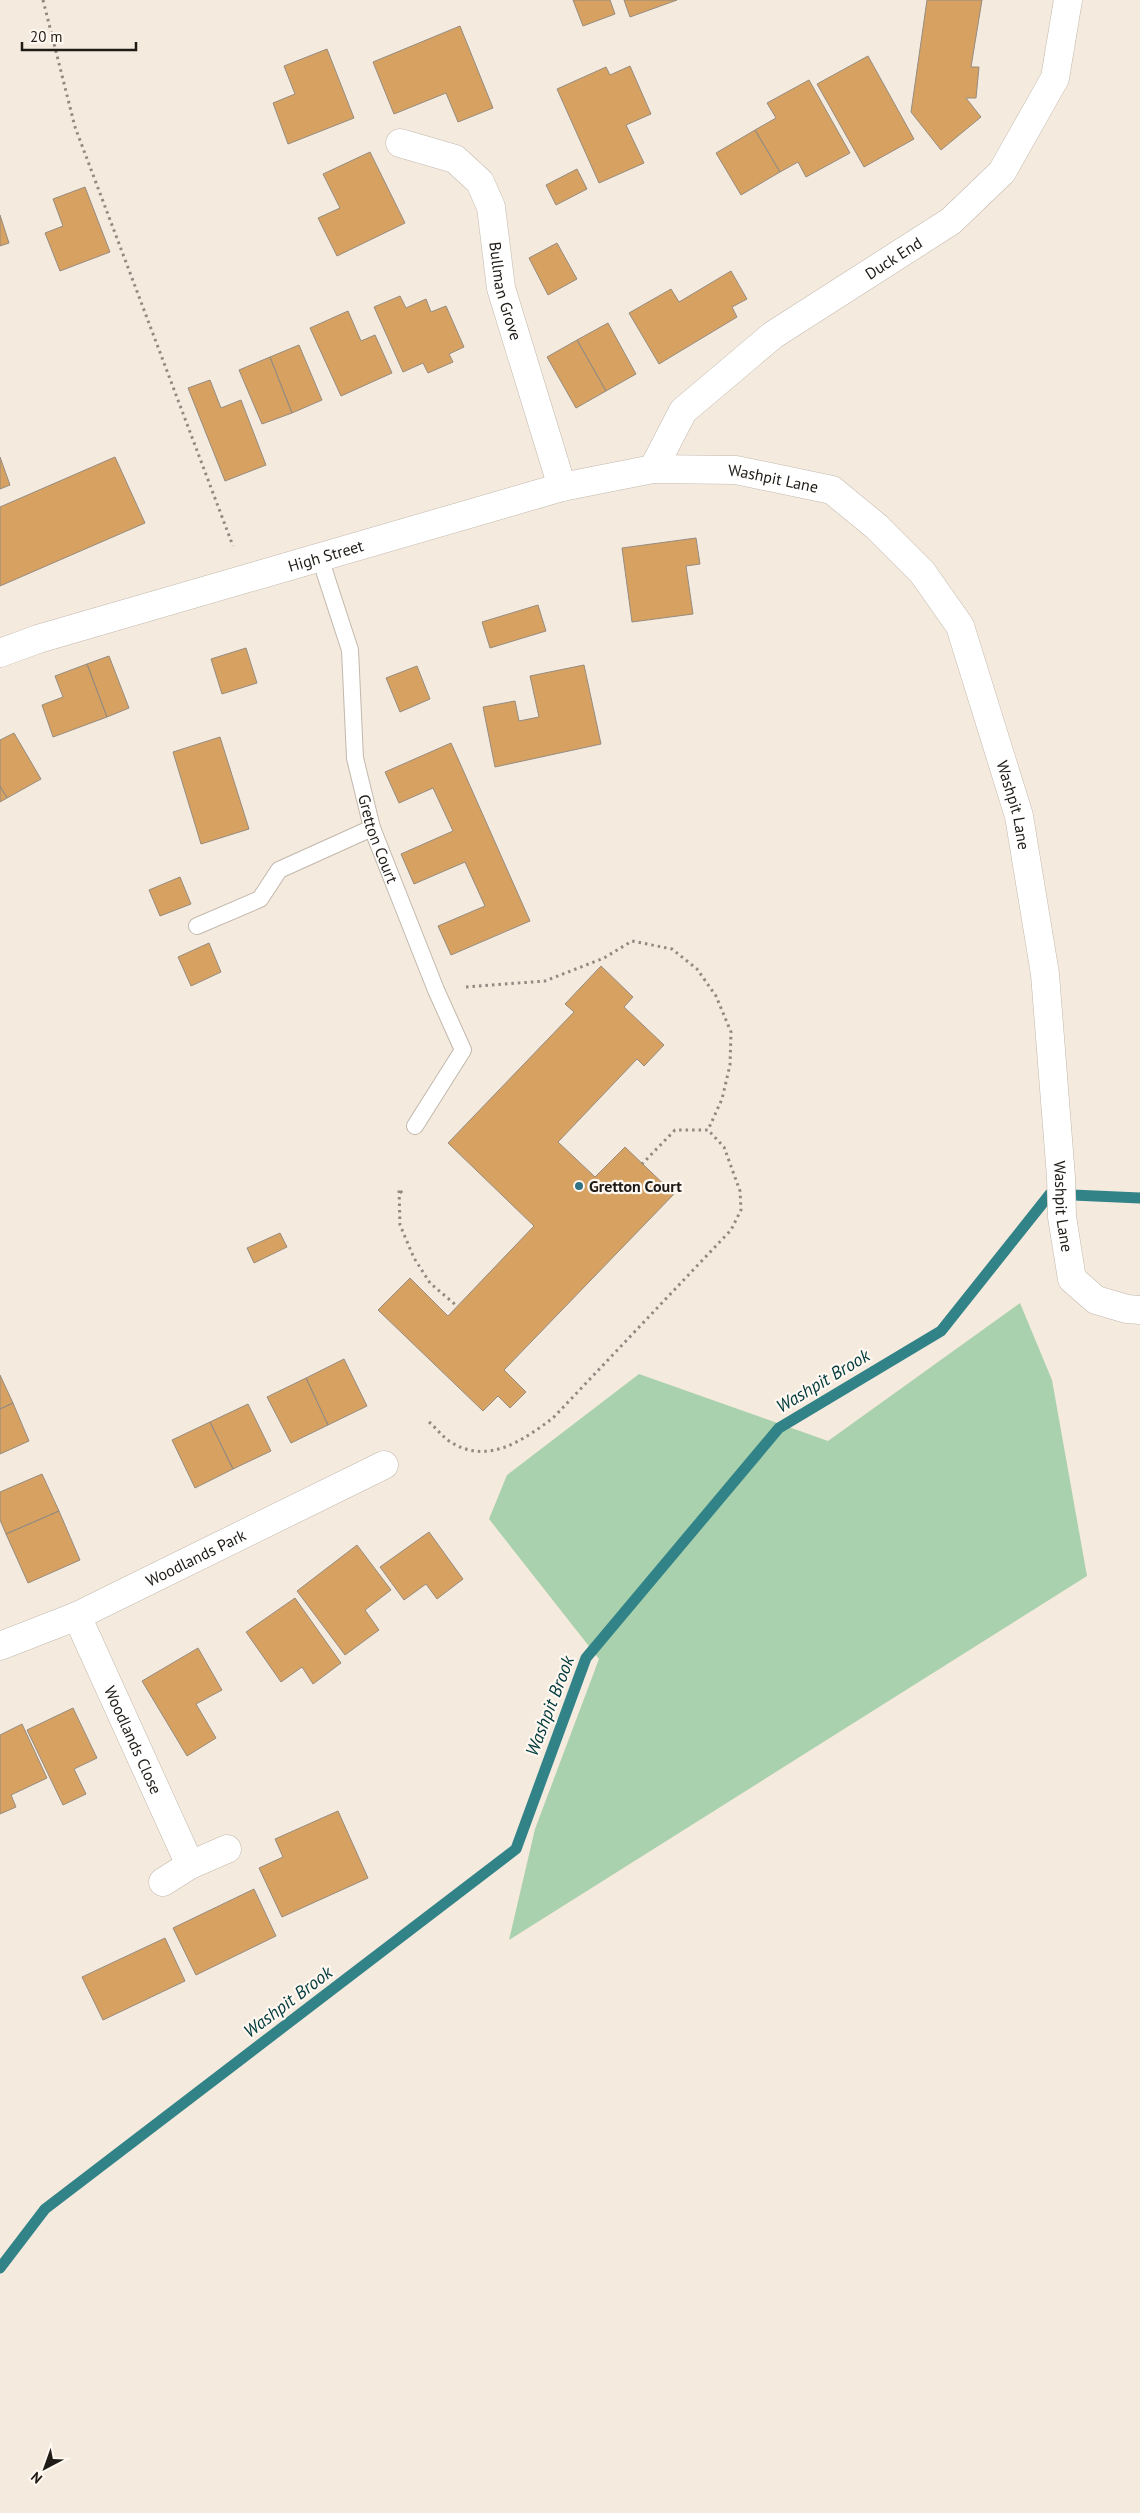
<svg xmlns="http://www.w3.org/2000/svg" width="1140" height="2513" viewBox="0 0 1140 2513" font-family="'PT Sans',sans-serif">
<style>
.green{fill:#aad1ad}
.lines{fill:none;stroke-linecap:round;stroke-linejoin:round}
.stream{stroke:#328388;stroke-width:11}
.building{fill:#d6a161;stroke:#968c80}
.service-casing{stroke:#c2b8ac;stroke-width:18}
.minor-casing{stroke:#c2b8ac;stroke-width:29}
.path{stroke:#928a82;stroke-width:3;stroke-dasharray:2.5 4;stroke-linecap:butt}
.service{stroke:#fff;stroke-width:16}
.minor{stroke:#fff;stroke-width:28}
.poi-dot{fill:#307384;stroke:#fff8f1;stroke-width:2}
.labels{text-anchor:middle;stroke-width:4.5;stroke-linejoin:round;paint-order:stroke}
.street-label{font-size:16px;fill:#1f1b16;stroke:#fff8f1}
.poi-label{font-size:16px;font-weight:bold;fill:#1f1b16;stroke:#fff8f1;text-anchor:start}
.water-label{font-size:18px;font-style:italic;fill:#013a3d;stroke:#fff8f1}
</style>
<rect width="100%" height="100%" fill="#f5eade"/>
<path class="green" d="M1020,1303L1052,1380L1087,1576L509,1940L535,1829L599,1659L489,1519L507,1475L639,1374L828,1441Z"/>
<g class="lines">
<path class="stream" d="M0,2268L45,2209L516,1849L586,1658L779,1428L941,1331L1050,1194L1140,1198"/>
</g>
<path class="building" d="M573,0H610L615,14L583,26Z
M624,0H677L630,17Z
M927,0H982L971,67H979L976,98H966L981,117L941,150L911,112Z
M460,26L493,108L458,122L446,93L394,114L373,62Z
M327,49L354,118L288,144L273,103L295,94L284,66Z
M868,56L914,139L864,167L817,84Z
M630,66L651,114L626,125L644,163L599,183L557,89L606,67L610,75Z
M809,80L850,153L806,177L798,162L780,172L755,130L776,118L767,103Z
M755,130L780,172L741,195L716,153Z
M370,152L405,223L337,256L318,218L340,208L323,174Z
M577,169L587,189L556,205L546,185Z
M85,187L110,252L60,271L45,233L63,226L53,199Z
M0,215L9,243L0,246Z
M557,243L577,279L548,295L529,258Z
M731,271L747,299L732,307L737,317L659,364L629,313L671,289L679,302Z
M400,296L406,308L426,299L431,312L446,306L464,347L449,354L453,362L428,373L423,363L403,372L374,307Z
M348,311L361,341L375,335L392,373L341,396L310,328Z
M608,323L636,374L606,391L577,340Z
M577,340L606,391L576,408L547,357Z
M299,345L322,400L292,413L270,357Z
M270,357L292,413L262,424L239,370Z
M210,380L221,408L241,400L266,465L225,481L188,388Z
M0,457L10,485L0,489Z
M115,457L145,523L0,586V507Z
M696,538L700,564L686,566L693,614L632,622L622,548Z
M538,605L546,631L490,648L482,622Z
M246,648L257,683L222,694L211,659Z
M109,656L129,708L107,717L87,664Z
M87,664L107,717L53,737L42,705L63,697L55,676Z
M584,665L601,744L495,767L483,707L515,701L519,721L539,717L530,676Z
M417,666L430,699L400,712L386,678Z
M14,733L41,779L7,798L0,786V740Z
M220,737L249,829L201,844L173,752Z
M451,743L530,921L451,955L438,926L485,906L465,862L414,884L401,854L453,831L433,788L399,803L385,772Z
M0,786L7,798L0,802Z
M180,877L191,904L160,916L149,890Z
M209,943L221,972L191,986L178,957Z
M601,966L633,997L624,1007L664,1045L644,1066L637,1059L558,1142L595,1177L625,1147L674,1194L504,1370L526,1392L510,1408L498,1396L483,1411L378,1310L410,1278L448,1316L534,1226L448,1143L574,1012L565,1004Z
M280,1233L287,1247L254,1263L247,1248Z
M344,1359L367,1406L328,1425L306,1378Z
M0,1375L13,1403L0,1409Z
M306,1378L328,1425L291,1443L267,1397Z
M13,1403L29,1441L0,1454V1409Z
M248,1404L271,1451L233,1469L210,1422Z
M210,1422L233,1469L195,1488L172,1440Z
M42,1474L59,1511L6,1534L0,1520V1492Z
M59,1511L80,1560L28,1583L6,1534Z
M429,1532L463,1579L437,1599L426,1584L404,1600L380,1567Z
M357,1545L391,1590L365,1610L379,1630L345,1655L297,1591Z
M295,1598L341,1663L313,1684L302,1667L281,1682L246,1632Z
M198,1648L222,1690L196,1704L216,1738L187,1756L142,1681Z
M73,1708L97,1758L74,1769L86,1794L63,1805L27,1730Z
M22,1724L47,1778L11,1795L16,1807L0,1814V1735Z
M338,1811L368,1878L282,1917L259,1868L283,1857L275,1839Z
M254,1889L276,1936L196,1975L173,1928Z
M165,1938L185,1981L103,2020L82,1977Z"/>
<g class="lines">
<g class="service-casing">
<g id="service">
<path id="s1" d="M320,558L350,650L355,758L372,828L436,990L463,1050L415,1126"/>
<path d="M197,926L260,899L279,870L372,828"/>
</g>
</g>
<g class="minor-casing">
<g id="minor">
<path id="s2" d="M400,143L455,159L480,182L491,207L501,288L562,487"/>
<path id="s3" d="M653,469L683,411L773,335L951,221L1002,172L1055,78L1068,0"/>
<path id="s4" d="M0,653L38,639L562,487L653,469L736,470L832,490L877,527L922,572L960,626L1019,816L1045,974L1061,1177L1062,1217L1072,1279L1096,1300L1127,1309L1140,1310"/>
<path id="s5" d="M77,1616L190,1865"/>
<path id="s6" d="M0,1646L77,1616L384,1465"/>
<path d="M163,1882L190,1865L227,1849"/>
</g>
</g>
<path class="path" d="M43,0L75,127L233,546
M466,987L545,981L604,958L632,941L672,949L697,969L716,996L731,1032L730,1065L722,1099L708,1130H675L642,1164
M402,1193L399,1189L400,1225L414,1258L430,1283L457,1306
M429,1422C436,1428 442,1436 449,1441C487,1466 522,1441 553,1418L731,1230L741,1210L740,1191L724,1147L708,1130"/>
<use href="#service" class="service"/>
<use href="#minor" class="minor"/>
</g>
<circle class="poi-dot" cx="579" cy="1186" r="5"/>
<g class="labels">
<g class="street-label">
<text dy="6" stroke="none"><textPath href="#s3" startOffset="326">Duck End</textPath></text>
<text dy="6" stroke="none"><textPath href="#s2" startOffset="204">Bullman Grove</textPath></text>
<text dy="6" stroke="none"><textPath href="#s4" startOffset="800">Washpit Lane</textPath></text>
<text dy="6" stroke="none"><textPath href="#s4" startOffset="340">High Street</textPath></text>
<text dy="6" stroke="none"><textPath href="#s4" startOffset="1235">Washpit Lane</textPath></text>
<text dy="6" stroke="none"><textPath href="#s1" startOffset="289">Gretton Court</textPath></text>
<text dy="6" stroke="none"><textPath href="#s4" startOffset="1640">Washpit Lane</textPath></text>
<text dy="6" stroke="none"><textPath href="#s6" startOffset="215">Woodlands Park</textPath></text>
<text dy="6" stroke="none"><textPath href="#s5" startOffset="136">Woodlands Close</textPath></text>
</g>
<g class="poi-label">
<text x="589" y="1192">Gretton Court</text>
</g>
<g class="water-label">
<text transform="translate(823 1381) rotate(-31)" y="6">Washpit Brook</text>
<text transform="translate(550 1706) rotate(-69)" y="6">Washpit Brook</text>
<text transform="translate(288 2002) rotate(-37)" y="6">Washpit Brook</text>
</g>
</g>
<g transform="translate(45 2468) rotate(221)" stroke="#fff8f1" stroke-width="4" paint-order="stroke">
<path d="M0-4L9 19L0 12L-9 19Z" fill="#1f1b16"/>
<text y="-8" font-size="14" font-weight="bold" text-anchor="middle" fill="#1f1b16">N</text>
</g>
<path d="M22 42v8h114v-8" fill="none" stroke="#1f1b16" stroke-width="2.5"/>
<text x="30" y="42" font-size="15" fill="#1f1b16" stroke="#fff8f1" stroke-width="4" paint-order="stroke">20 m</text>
</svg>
